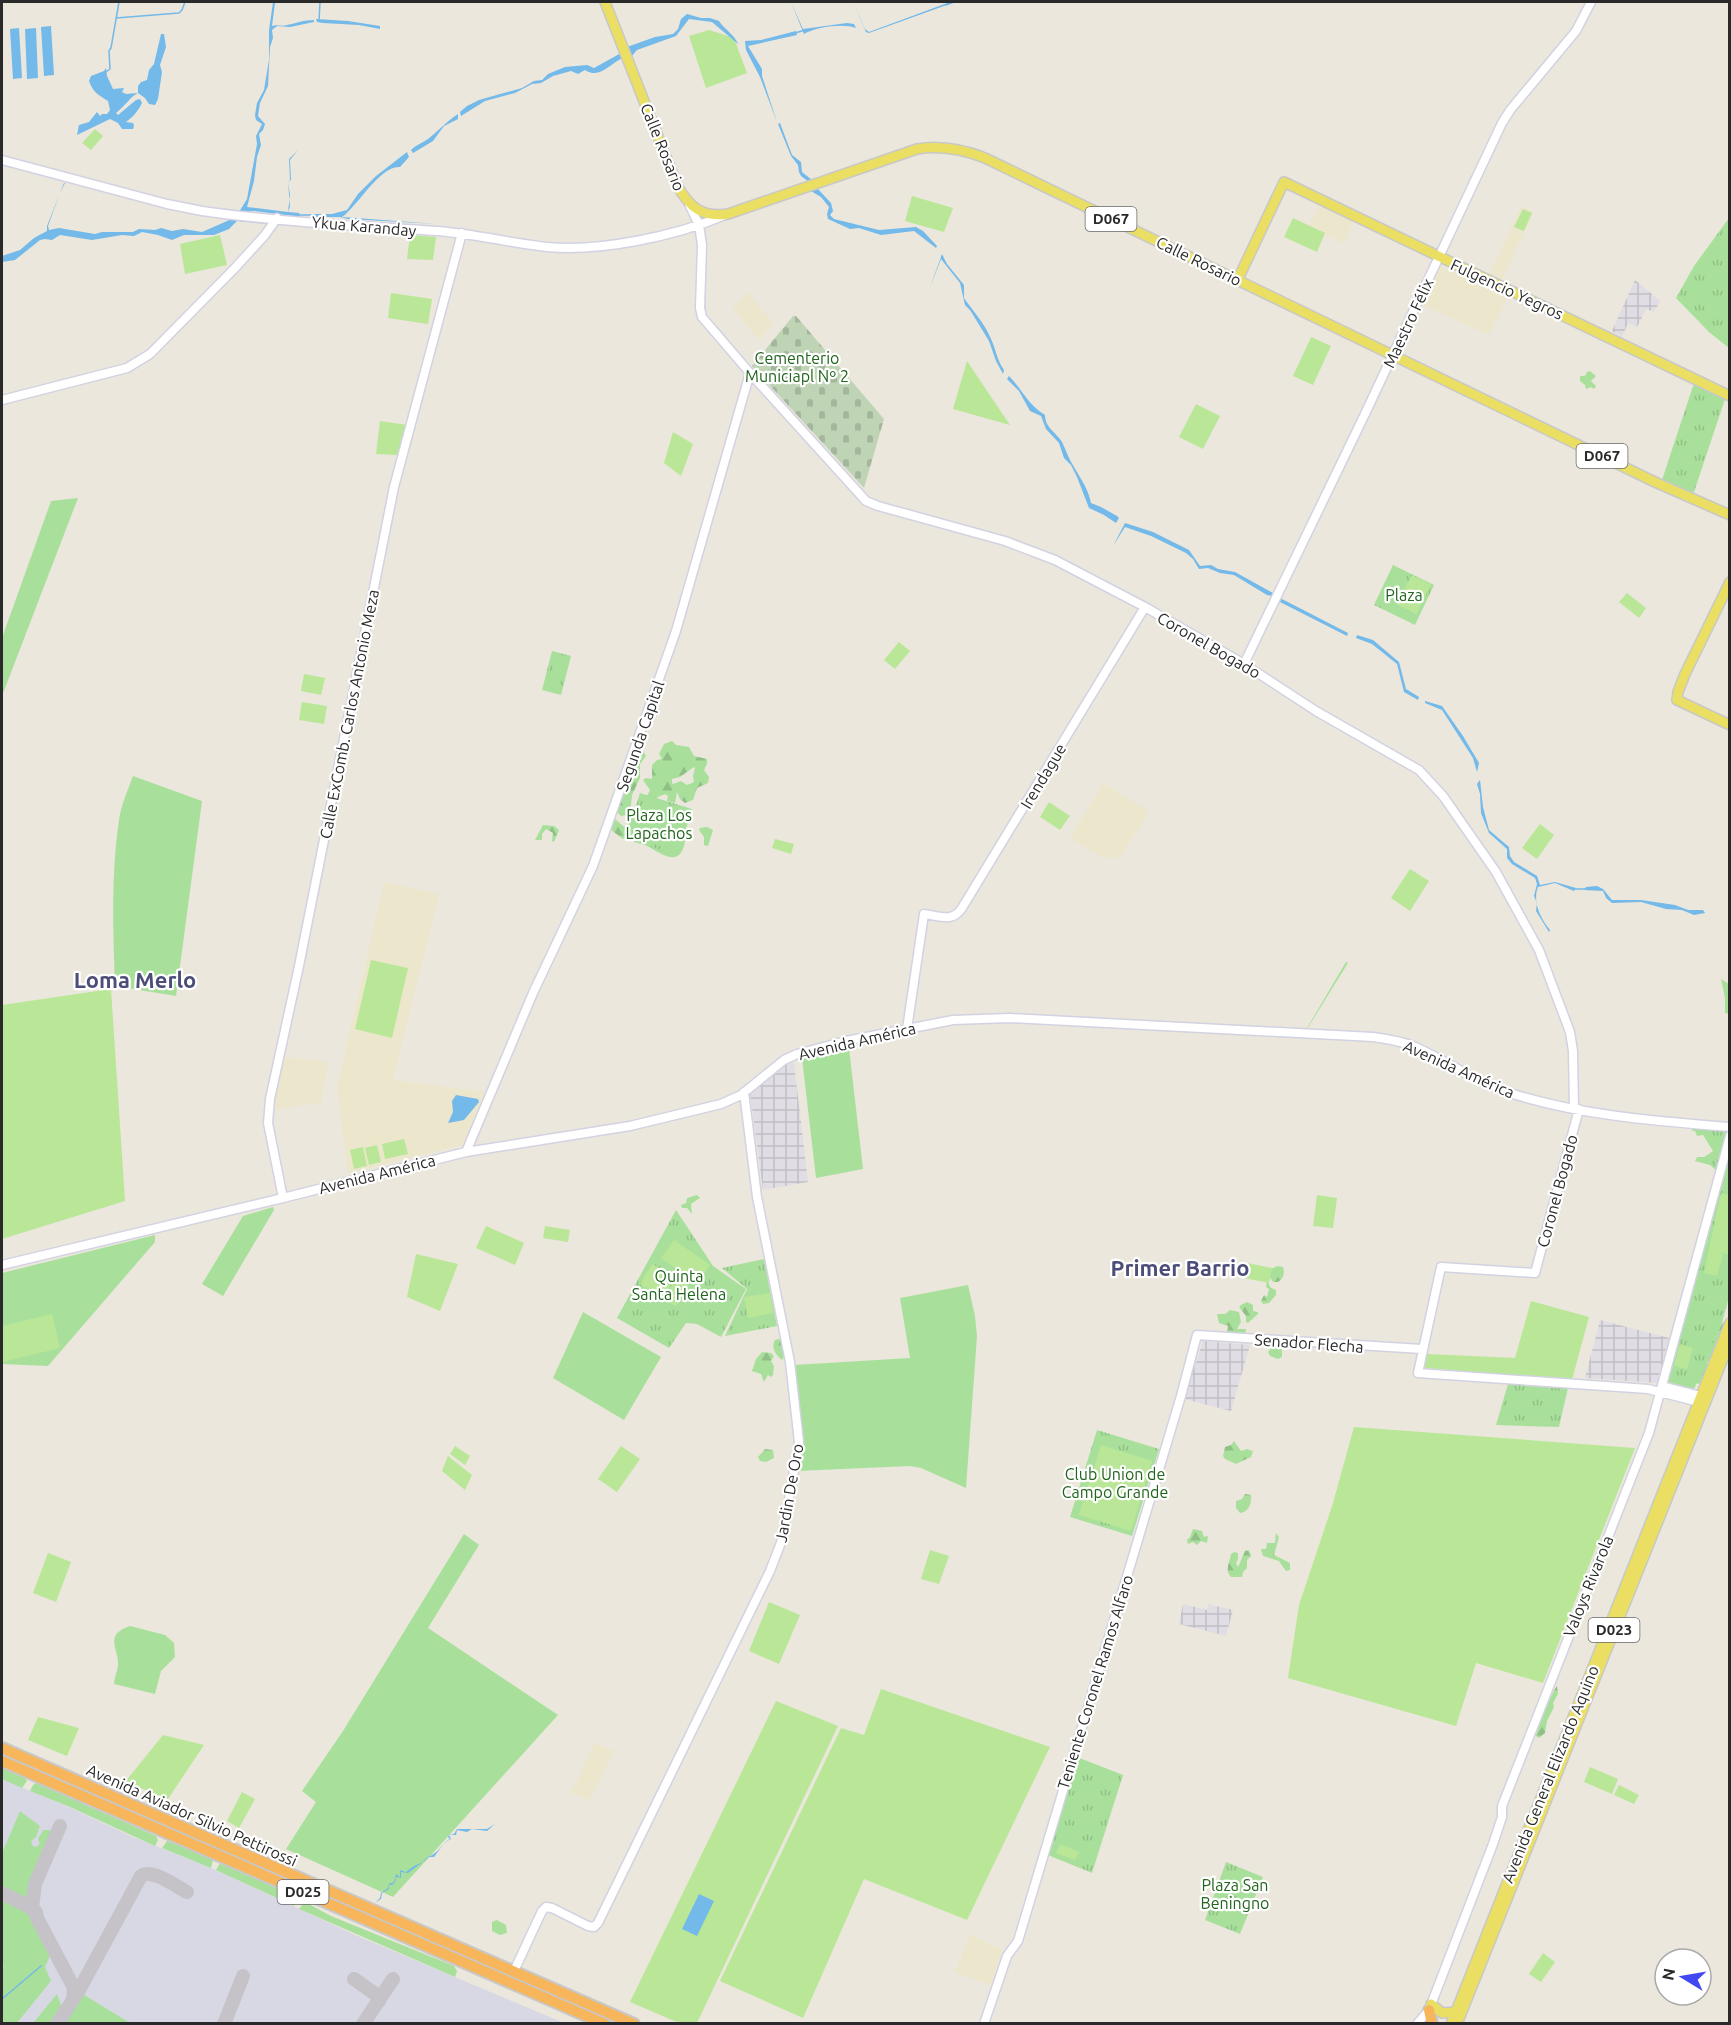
<svg xmlns="http://www.w3.org/2000/svg" width="1731" height="2025" viewBox="0 0 1731 2025" font-family="Ubuntu,sans-serif">
<style>
.industrial{fill:url(#industrial-grid)}
.education{fill:#ece7cc}
.airport{fill:#d8d8e4}
.grass{fill:#a8e09b}
.forest{fill:url(#forest-firs);fill-rule:evenodd}
.cemetery{fill:url(#cemetery-stones)}
.park{fill:url(#park-tufts)}
.pitch{fill:#b9e797}
.water{fill:#73b9e9}
.lines{fill:none;stroke-linecap:round;stroke-linejoin:round}
.stream{stroke:#73b9e9;stroke-width:1.5}
.taxiway{stroke:#c5c3c8;stroke-width:14}
.secondary-casing{stroke:#d2d2e2;stroke-width:11}
.primary-casing{stroke:#c8c8c8;stroke-width:12}
.highway-casing{stroke:#c8c8c8;stroke-width:14}
.secondary{stroke:#fff;stroke-width:8}
.primary{stroke:#eadf62;stroke-width:9}
.highway{stroke:#f7b65b;stroke-width:10}
.labels{text-anchor:middle;stroke-width:4.5;stroke-linejoin:round;paint-order:stroke}
.shield{fill:#fff;stroke:#6a6a6a;stroke-width:1.5}
.shield-label{font-size:15px;font-weight:bold;fill:#2a2a2a}
.street-label{font-size:16px;fill:#2a2a2a;stroke:#fff}
.park-label{font-size:16px;fill:#21641d;stroke:#fff}
.district-label{font-size:22px;font-weight:bold;fill:#4c4d78;stroke:#fff}
</style>
<defs>
<pattern id="industrial-grid" width="8" height="8" patternUnits="userSpaceOnUse" patternTransform="scale(1.5)"><rect width="8" height="8" fill="#e0dde4"/><path d="M0 4h8M4 0v8" fill="none" stroke="#c0bec4"/></pattern>
<pattern id="forest-firs" width="22" height="20" patternUnits="userSpaceOnUse" patternTransform="scale(1.5)"><rect width="22" height="20" fill="#a8e09b"/><path d="M5 1l3.5 6h-7zM16 11l3.5 6h-7z" fill="#91c086"/></pattern>
<pattern id="cemetery-stones" width="16" height="16" patternUnits="userSpaceOnUse" patternTransform="scale(1.5)"><rect width="16" height="16" fill="#bfd4b4"/><path d="M2 7V4a2 2 0 0 1 4 0v3zM10 15v-3a2 2 0 0 1 4 0v3z" fill="#a4b69b"/></pattern>
<pattern id="park-tufts" width="24" height="20" patternUnits="userSpaceOnUse" patternTransform="scale(1.5)"><rect width="24" height="20" fill="#a8e09b"/><path d="M3 7l-1-3M5 7V3M7 7l1-3M15 17l-1-3M17 17v-4M19 17l1-3" fill="none" stroke="#91c086"/></pattern>
</defs>
<rect width="100%" height="100%" fill="#ebe7dc"/>
<path class="industrial" d="M1635,280L1660,301L1654,312L1646,309L1637,327L1628,323L1622,337L1612,331Z
M794,1063L808,1182L763,1190L750,1093L786,1064Z
M1600,1320L1669,1338L1657,1383L1585,1378Z
M1203,1341L1250,1345L1231,1411L1184,1399Z
M1183,1604L1207,1610L1208,1604L1233,1610L1226,1636L1179,1624Z"/>
<path class="education" d="M1320,203L1355,219L1344,243L1309,227Z
M1521,206L1534,212L1502,280L1489,274Z
M1440,266L1507,298L1489,335L1423,305Z
M748,292L773,323L759,340L733,309Z
M1103,783L1149,811L1121,857L1104,858L1070,838Z
M384,882L439,894L393,1080L486,1092L465,1144L348,1174L337,1088Z
M284,1057L328,1062L321,1103L273,1109Z
M595,1743L614,1751L589,1800L571,1793Z
M970,1934L1002,1950L991,1985L955,1972Z"/>
<path class="airport" d="M2,1779L69,1807L133,1837L214,1869L353,1934L564,2023L2,2024Z"/>
<path class="grass" d="M78,498L2,696V638L51,501Z
M133,776L202,801L176,996L115,986C113,931 111,875 119,820C121,805 128,790 133,776Z
M1346,962L1348,963L1307,1029V1028Z
M1721,979L1729,984V1014L1725,1013V998Z
M849,1048L863,1169L816,1178L802,1058Z
M273,1207L274,1210L223,1296L202,1284L243,1216Z
M155,1235V1242L48,1366L2,1364V1273Z
M968,1285L975,1316L977,1336L966,1488L921,1468L910,1466L797,1471L803,1445L794,1365L910,1358L900,1298Z
M583,1312L661,1357L624,1420L553,1378Z
M464,1534L479,1545L428,1628L558,1715L393,1897L286,1849L316,1802L302,1791L343,1731Z
M130,1626L165,1635L174,1643L175,1657L161,1671L155,1694L114,1684C114,1677 118,1671 118,1664C119,1649 103,1635 130,1626Z
M2,1751L450,1949V1950L2,1758Z
M2,1768L25,1778L27,1781L22,1788L2,1779Z
M36,1783L156,1836L158,1840L155,1846L70,1807L30,1791L33,1785Z
M20,1811L40,1826L36,1837L31,1841L33,1846L36,1847L40,1844L38,1839L43,1830H50L52,1834L32,1880L28,1899L2,1886V1853Z
M167,1841L210,1857L213,1860L211,1868L162,1848Z
M220,1863L292,1895L296,1900L294,1906L216,1870Z
M2,1897L30,1913L51,1954L45,1967L51,1981L17,2023H2V1971L4,1967L2,1965Z
M307,1903L331,1916L454,1966L457,1971L455,1977L299,1909L302,1905Z
M497,1920L506,1925L507,1933L500,1935L492,1931V1922Z
M462,1954L627,2023H612L470,1962L462,1956Z
M81,1993L130,2023H60Z
M57,1994L63,2010L53,2023H33Z"/>
<path class="forest" d="M1590,371L1596,376L1591,381L1596,386L1594,389L1591,387L1586,389L1585,385L1580,381V376H1585L1587,372Z
M672,741L676,745L689,747L694,756L707,759V764L704,770L709,777L708,783L697,788L693,800L685,803L680,799L677,792L675,803L667,801L668,796L665,794L658,797L655,801L646,798L650,790L643,780L646,778L652,779V765L657,760L662,759L659,754L664,744ZM694,767L695,768L693,776L694,782L687,785L681,781L673,784L672,783V779L680,777Z
M643,751L646,756L640,764V778L632,795L631,805L627,815L621,816L616,811C619,800 624,791 629,780C633,770 632,757 643,751Z
M632,810H639L628,835L623,839L611,830L613,819H615L623,826H628L631,820Z
M543,825L554,826L559,830L554,842L552,841L553,833L546,829L542,834V840H535Z
M707,827L713,830L708,846L704,845V837L699,830L700,828Z
M682,838L685,841C680,870 661,853 645,845C640,843 637,844 632,840Z
M697,1195L700,1198L691,1204L692,1214L687,1208H682L681,1205L686,1203L687,1198Z
M1277,1266L1283,1267C1285,1273 1284,1278 1278,1282H1273L1269,1276V1270Z
M1267,1281L1271,1288L1276,1290V1295L1269,1303L1263,1304L1261,1301L1264,1295L1267,1297L1269,1289L1266,1287Z
M1247,1302L1253,1305V1311L1258,1312V1314L1248,1323L1246,1322V1316L1239,1307L1241,1305Z
M1230,1310L1239,1312L1241,1322L1237,1329H1246L1245,1334L1227,1333L1228,1326L1219,1323L1217,1314H1225Z
M1724,1322H1726L1713,1358L1707,1362L1709,1369L1704,1372L1701,1383L1697,1384L1696,1382L1721,1325Z
M779,1339L783,1341L782,1349L785,1355L782,1360C777,1356 770,1348 775,1340Z
M1277,1344L1282,1347V1357L1278,1359L1270,1356L1268,1352L1273,1346Z
M762,1352L771,1353L774,1356L771,1361L774,1366L773,1375L771,1377L768,1375L764,1382L761,1374L752,1371L756,1359Z
M1234,1441L1241,1451L1247,1449L1253,1451L1251,1457L1236,1464L1225,1459L1223,1456L1225,1447L1231,1445Z
M765,1449L773,1450L774,1458L766,1462L760,1461L758,1457Z
M1245,1494L1251,1495C1252,1503 1249,1512 1240,1513L1236,1508V1501L1242,1499Z
M1193,1529L1202,1531L1204,1537L1208,1536L1207,1543L1201,1541L1197,1545L1193,1542L1188,1544L1187,1540L1190,1537Z
M1276,1533L1279,1537L1274,1555L1290,1563V1570L1286,1571L1279,1561L1263,1556L1261,1549H1266L1267,1543H1275Z
M1249,1550L1251,1556L1247,1560V1568L1243,1572L1242,1577H1231C1224,1569 1230,1563 1231,1554L1234,1552L1238,1553V1559L1236,1563L1238,1567L1245,1551Z
M1557,1686L1558,1694L1553,1703L1554,1707L1547,1721L1545,1733L1539,1738L1536,1736C1537,1728 1552,1692 1557,1686Z"/>
<path class="cemetery" d="M793,316H796L884,419L864,488L752,366Z"/>
<path class="park" d="M1729,218V348L1709,332L1676,298L1694,266Z
M1696,384L1725,399L1693,495L1662,480L1693,386Z
M1393,565L1434,585L1415,625L1374,605Z
M552,651L571,656L561,695L542,690Z
M640,793L692,809L678,855L626,839Z
M1693,1126L1728,1130L1729,1135L1720,1157L1718,1158V1172L1710,1165L1695,1161L1697,1157H1704L1713,1151L1703,1135L1697,1136L1695,1131H1692Z
M1729,1152V1297L1722,1323L1694,1389L1666,1382Z
M676,1210L713,1266L746,1289L721,1337L697,1324L686,1323L669,1348L617,1318Z
M764,1259L777,1326L725,1336L747,1289L722,1268Z
M1508,1384L1568,1388L1559,1427L1496,1425Z
M1097,1430L1159,1449L1132,1536L1070,1517Z
M1077,1757L1123,1775L1092,1873L1048,1855Z
M1226,1862L1263,1877L1240,1934L1205,1920Z"/>
<path class="pitch" d="M709,30L734,38L747,73L706,88L689,36Z
M95,129L103,136L91,150L82,143Z
M912,196L953,208L944,232L905,221Z
M1523,209L1532,213L1524,231L1514,227Z
M1293,218L1325,233L1317,252L1284,237Z
M220,235L227,265L185,274L180,244Z
M410,235L436,237L433,260L407,259Z
M391,293L432,299L428,324L388,318Z
M1311,337L1331,346L1313,385L1293,376Z
M967,361L1010,425L953,409Z
M1196,404L1220,416L1203,449L1179,437Z
M380,421L407,425L399,453H397V455L376,454Z
M673,432L693,444L681,476L664,463Z
M1412,575L1431,585L1416,614L1396,604Z
M1627,593L1646,608L1639,618L1619,602Z
M899,642L910,651L895,669L884,660Z
M304,674L325,678L321,695L301,691Z
M302,702L327,706L324,724L299,720Z
M1049,802L1070,816L1060,830L1040,817Z
M1540,824L1554,835L1537,859L1522,848Z
M775,839L794,844L791,854L772,848Z
M1410,869L1429,881L1410,911L1391,898Z
M371,960L408,968L392,1038L355,1029Z
M111,989L125,1201L2,1239V1005Z
M404,1139L408,1154L385,1159L382,1144Z
M377,1145L381,1162L369,1165L365,1148Z
M363,1147L367,1166L354,1169L350,1150Z
M1721,1193L1729,1195V1255L1721,1253L1723,1255L1717,1276L1704,1273Z
M1317,1195L1337,1198L1333,1228L1313,1226Z
M486,1226L524,1243L515,1265L476,1248Z
M545,1226L570,1230L568,1242L543,1238Z
M674,1240L710,1265L698,1283L661,1258Z
M416,1254L458,1264L440,1311L407,1297Z
M1247,1263L1272,1268L1269,1283L1244,1278Z
M652,1264L675,1277L662,1298L640,1284Z
M677,1278L689,1286L676,1306L664,1299Z
M770,1293L773,1313L748,1318L744,1297Z
M1531,1301L1589,1317L1572,1380L1424,1368L1427,1354L1515,1358Z
M52,1314L60,1348L2,1362V1326Z
M1680,1344L1693,1348L1687,1369L1674,1366Z
M1354,1427L1635,1448L1543,1683L1476,1663L1456,1726L1288,1678L1299,1605L1333,1503Z
M1101,1445L1152,1461L1131,1531L1079,1515Z
M455,1446L470,1456L465,1465L450,1454Z
M621,1446L640,1459L617,1492L598,1479Z
M448,1456L472,1475L465,1490L442,1471Z
M930,1550L949,1556L939,1584L921,1579Z
M48,1553L71,1562L56,1602L33,1593Z
M769,1602L800,1615L779,1664L749,1651Z
M881,1689L1050,1747L967,1920L864,1879L803,2018L720,1981L841,1728L864,1735Z
M776,1701L838,1726L697,2023H679L630,2002Z
M38,1717L79,1728L67,1756L28,1740Z
M163,1735L204,1745L168,1799L125,1782Z
M1590,1767L1618,1779L1612,1794L1584,1782Z
M1619,1785L1639,1795L1634,1804L1614,1795Z
M242,1792L255,1799L239,1828L227,1821Z
M1060,1844L1079,1852L1075,1860L1056,1853Z
M1543,1953L1555,1962L1541,1982L1529,1974Z"/>
<path class="water" d="M273,2L275,3L272,26C278,24 281,27 287,25C297,23 304,20 314,20V22L290,27L277,26L272,30L273,38L270,47L268,86L260,103L258,116L265,124L263,130L259,134L261,145L257,157L254,181L247,207L288,212L290,207L288,182L290,180L289,159L298,150V147V150L290,160L291,180L288,182L290,195L288,212L299,213L301,217L254,211L239,212L247,199L257,144L256,136L262,124L256,120L255,115L257,103L264,90L269,60V30Z
M791,2L803,29L847,23L854,24L856,28C844,23 815,27 804,34Z
M853,2L865,29L869,32L950,2H955L869,33L866,32Z
M687,14L701,18H710L719,21C725,30 734,34 738,44L712,22L689,19L676,36L637,50L631,57L627,47L655,37L673,34L678,29L681,19Z
M316,19L348,21L380,26V29L359,25L323,23L317,22Z
M51,26L54,75L44,76L41,27Z
M19,28L22,78L13,79L10,29Z
M36,28L38,78L27,79L25,29Z
M796,31L797,35L748,46L762,69V76L777,122L760,77L746,50L745,41L761,40Z
M161,34H164L166,47L160,65L162,72L158,99L155,105L149,104L145,98L138,93C131,96 124,107 116,113L118,115L136,100L140,99L142,103C138,111 133,117 126,122L133,123L134,126L133,129H122L118,123L110,119L77,135L79,125L89,122L97,112L100,116L102,114H107L110,110L108,101C99,95 93,93 89,81L91,76L104,71L106,68L107,76L113,89L124,88L122,92L126,94L138,93V86L141,82L147,80L149,70L154,64Z
M621,53L623,58C610,63 600,80 585,70L578,74L571,71L553,76L541,83L532,84L515,93L485,101L461,116L460,112L467,106L479,100L522,88L534,81L542,80L548,74L565,67L587,65L594,68Z
M458,114V119L444,126L433,141L413,153L411,150C416,145 422,143 428,139C438,131 447,121 458,114Z
M780,123L792,155L801,162L802,172L812,180L809,182L801,176L799,172L798,165L791,156L778,124Z
M407,152L409,157L400,167C380,165 357,207 342,217L437,224L348,219L340,217H310V214H332L347,210L358,194L376,176Z
M64,183H65L60,193L48,226L49,230L59,228L95,234L102,232H133L139,229L155,230L161,228L172,231L183,229L202,232L234,218L269,221L268,224L237,221L229,229L214,235H184L172,240L158,235L142,232L134,236L122,235L92,240L60,235L52,240L45,239L40,240L15,260L2,262V256L20,250L34,238L47,231V226Z
M817,188L831,203L833,211L830,215L834,219L879,230L916,227L923,231L937,246L936,248L914,231L881,235L859,228L850,229L828,219L827,214L829,207L821,197L811,191Z
M942,254L947,264L964,285V298C973,311 985,324 991,339C996,350 997,360 1004,370L1003,374L996,361L989,341L970,310L965,305L960,283L941,259L929,290Z
M1009,376C1022,389 1028,405 1045,415C1045,428 1056,432 1062,442C1065,448 1067,454 1070,460C1078,475 1088,487 1091,503L1101,507L1117,516L1119,518L1116,523L1104,515L1089,508L1077,477L1071,465L1064,458L1059,443L1046,429L1041,416L1030,411L1019,391L1007,379Z
M1125,523L1153,532L1189,550L1200,566L1211,565L1218,569L1235,572L1273,593L1272,596L1267,595L1234,575L1220,573L1208,568L1199,569L1193,559L1186,553L1151,536L1125,527L1113,546Z
M1280,598L1348,633L1347,636L1280,602Z
M1357,635L1373,640L1399,662L1406,689L1419,697L1418,700L1404,692L1397,664L1372,644L1356,638Z
M1425,701L1442,706L1463,736L1479,763L1477,772L1473,758L1442,710L1425,703Z
M1480,780L1483,807L1489,830L1509,847L1510,856L1514,862L1537,876L1540,885L1555,882L1576,888L1574,891L1555,883L1538,887C1532,901 1541,920 1550,930L1549,932L1536,911L1537,903L1534,896L1537,884L1535,878L1512,864L1507,858V849L1489,833L1481,813L1480,794L1477,784Z
M1597,886L1603,889L1612,900H1641L1675,905L1688,910H1703L1705,913L1694,915L1682,910L1666,909L1641,902L1612,903L1606,898L1603,891L1584,890L1586,887Z
M456,1095L478,1099L479,1102L464,1120L448,1123L453,1112L452,1101Z
M495,1824L487,1831L472,1829L467,1832L457,1830L456,1835H449L451,1839L445,1842L434,1857H429C422,1863 416,1867 408,1873L401,1872V1878L396,1877L395,1882L392,1885H389V1889L382,1893L381,1899L375,1903L380,1898L381,1893L388,1888L389,1884L394,1882L396,1874L400,1877V1870L406,1872L414,1866L423,1862C427,1856 430,1857 435,1853C441,1849 443,1842 450,1839L448,1837L449,1835L454,1834L457,1829H487Z
M699,1894L714,1901L697,1936L682,1929Z"/>
<g class="lines">
<path class="stream" d="M946,5L954,2
M116,18L179,13L182,10L185,2
M319,21L320,2
M795,33L805,30
M106,72L110,69L109,51L111,48L119,2
M300,215H310
M1575,889H1585
M2,1999L41,1966"/>
<path class="taxiway" d="M2,1893L26,1905L36,1912L37,1918L74,1988L73,2000
M32,1908L35,1884L60,1826
M354,1979L378,1996L379,2001
M57,2024L78,1992L141,1876C153,1868 175,1886 187,1892
M224,2024L243,1976
M363,2024L393,1979"/>
<g class="secondary-casing">
<path id="secondary" d="M2,160L167,204L202,211C280,222 360,226 438,231C475,234 510,243 547,247C600,252 676,236 725,215
M689,204L699,225L702,245L700,308L702,317L750,373L866,501L878,506L1005,541L1055,560L1145,607L1244,664L1316,711L1419,770L1443,796L1496,872L1539,950L1570,1032L1573,1051L1574,1108
M2,400L127,368L150,354L234,269L265,235L277,218
M1244,664L1364,416L1502,123L1511,109L1576,31L1591,2
M907,1029L924,914C940,916 952,923 962,908L1145,607
M1579,1109L1535,1273L1441,1267L1418,1373L1648,1389L1699,1402L1702,1406
M466,1152L533,993L593,866L676,631L750,373
M283,1198L268,1123L270,1099L299,966L394,487L462,233
M2,1265L283,1198L466,1152L630,1126L721,1104L741,1095L784,1060L797,1054L846,1041L953,1020L1010,1018L1373,1037C1387,1039 1401,1041 1413,1046C1444,1059 1472,1080 1504,1091C1575,1115 1655,1121 1730,1127
M1662,1386L1701,1396L1702,1403
M514,1971L542,1911L546,1907L552,1908L588,1926L594,1927L598,1923L770,1571L782,1540L799,1442L790,1362L757,1197L744,1092
M984,2024L1007,1956L1018,1941L1181,1396L1197,1335L1422,1349
M1417,2024L1429,2010L1493,1844L1502,1817V1806L1649,1433L1730,1136"/>
</g>
<g class="primary-casing">
<path id="primary" d="M605,2L677,185C689,207 702,218 728,214L917,149C941,145 962,149 985,158L1657,483L1730,515
M1238,279L1284,182L1730,396
M1730,582L1685,674L1678,692L1677,700L1730,725
M1431,2004L1442,2013L1455,2012
M1451,2024L1730,1323
M1457,2024L1730,1341"/>
</g>
<g class="highway-casing">
<path id="highway" d="M2,1748L634,2024
M2,1761L605,2024
M1429,2010L1432,2024"/>
</g>
<use href="#secondary" class="secondary"/>
<use href="#primary" class="primary"/>
<use href="#highway" class="highway"/>
</g>
<g class="labels">
<g class="shield">
<rect x="1085.5" y="207" width="51" height="24" rx="4.5"/>
<rect x="1576.5" y="444" width="51" height="24" rx="4.5"/>
<rect x="1588.5" y="1618" width="51" height="24" rx="4.5"/>
<rect x="277.5" y="1880" width="51" height="24" rx="4.5"/>
</g>
<g class="shield-label">
<text x="1111" y="224">D067</text>
<text x="1602" y="461">D067</text>
<text x="1614" y="1635">D023</text>
<text x="303" y="1897">D025</text>
</g>
<g class="street-label">
<text transform="translate(663 147) rotate(68)" y="6">Calle Rosario</text>
<text transform="translate(364 226) rotate(5)" y="6">Ykua Karanday</text>
<text transform="translate(1199 261) rotate(26)" y="6">Calle Rosario</text>
<text transform="translate(1507 289) rotate(25)" y="6">Fulgencio Yegros</text>
<text transform="translate(1408 323) rotate(-65)" y="6">Maestro Félix</text>
<text transform="translate(1209 645) rotate(30)" y="6">Coronel Bogado</text>
<text transform="translate(349 714) rotate(-79)" y="6">Calle ExComb. Carlos Antonio Meza</text>
<text transform="translate(640 736) rotate(-71)" y="6">Segunda Capital</text>
<text transform="translate(1043 776) rotate(-59)" y="6">Irendague</text>
<text transform="translate(857 1041) rotate(-13)" y="6">Avenida América</text>
<text transform="translate(1459 1069) rotate(24)" y="6">Avenida América</text>
<text transform="translate(377 1174) rotate(-14)" y="6">Avenida América</text>
<text transform="translate(1557 1191) rotate(-75)" y="6">Coronel Bogado</text>
<text transform="translate(1309 1343) rotate(4)" y="6">Senador Flecha</text>
<text transform="translate(789 1493) rotate(-80)" y="6">Jardin De Oro</text>
<text transform="translate(1588 1586) rotate(-68)" y="6">Valoys Rivarola</text>
<text transform="translate(1095 1682) rotate(-73)" y="6">Teniente Coronel Ramos Alfaro</text>
<text transform="translate(1550 1774) rotate(-68)" y="6">Avenida General Elizardo Aquino</text>
<text transform="translate(192 1815) rotate(24)" y="6">Avenida Aviador Silvio Pettirossi</text>
</g>
<g class="park-label">
<text x="797" y="364">Cementerio<tspan x="797" dy="18">Municiapl Nº 2</tspan></text>
<text x="1404" y="601">Plaza</text>
<text x="659" y="821">Plaza Los<tspan x="659" dy="18">Lapachos</tspan></text>
<text x="679" y="1282">Quinta<tspan x="679" dy="18">Santa Helena</tspan></text>
<text x="1115" y="1480">Club Union de<tspan x="1115" dy="18">Campo Grande</tspan></text>
<text x="1235" y="1891">Plaza San<tspan x="1235" dy="18">Beningno</tspan></text>
</g>
<g class="district-label">
<text x="135" y="988">Loma Merlo</text>
<text x="1180" y="1276">Primer Barrio</text>
</g>
</g>
<rect width="1731" height="2025" fill="none" stroke="#2a2a2a" stroke-width="6"/>
<g transform="translate(1683 1977) rotate(281)"><circle r="28" fill="#ffffff" stroke="#aaaaaa" stroke-width="1.5"/>
<path d="M0-4.5L10 22L0 15L-10 22Z" fill="#4349f2"/>
<text y="-9" font-size="16" font-weight="bold" text-anchor="middle" fill="#2a2a2a">N</text>
</g>
</svg>
